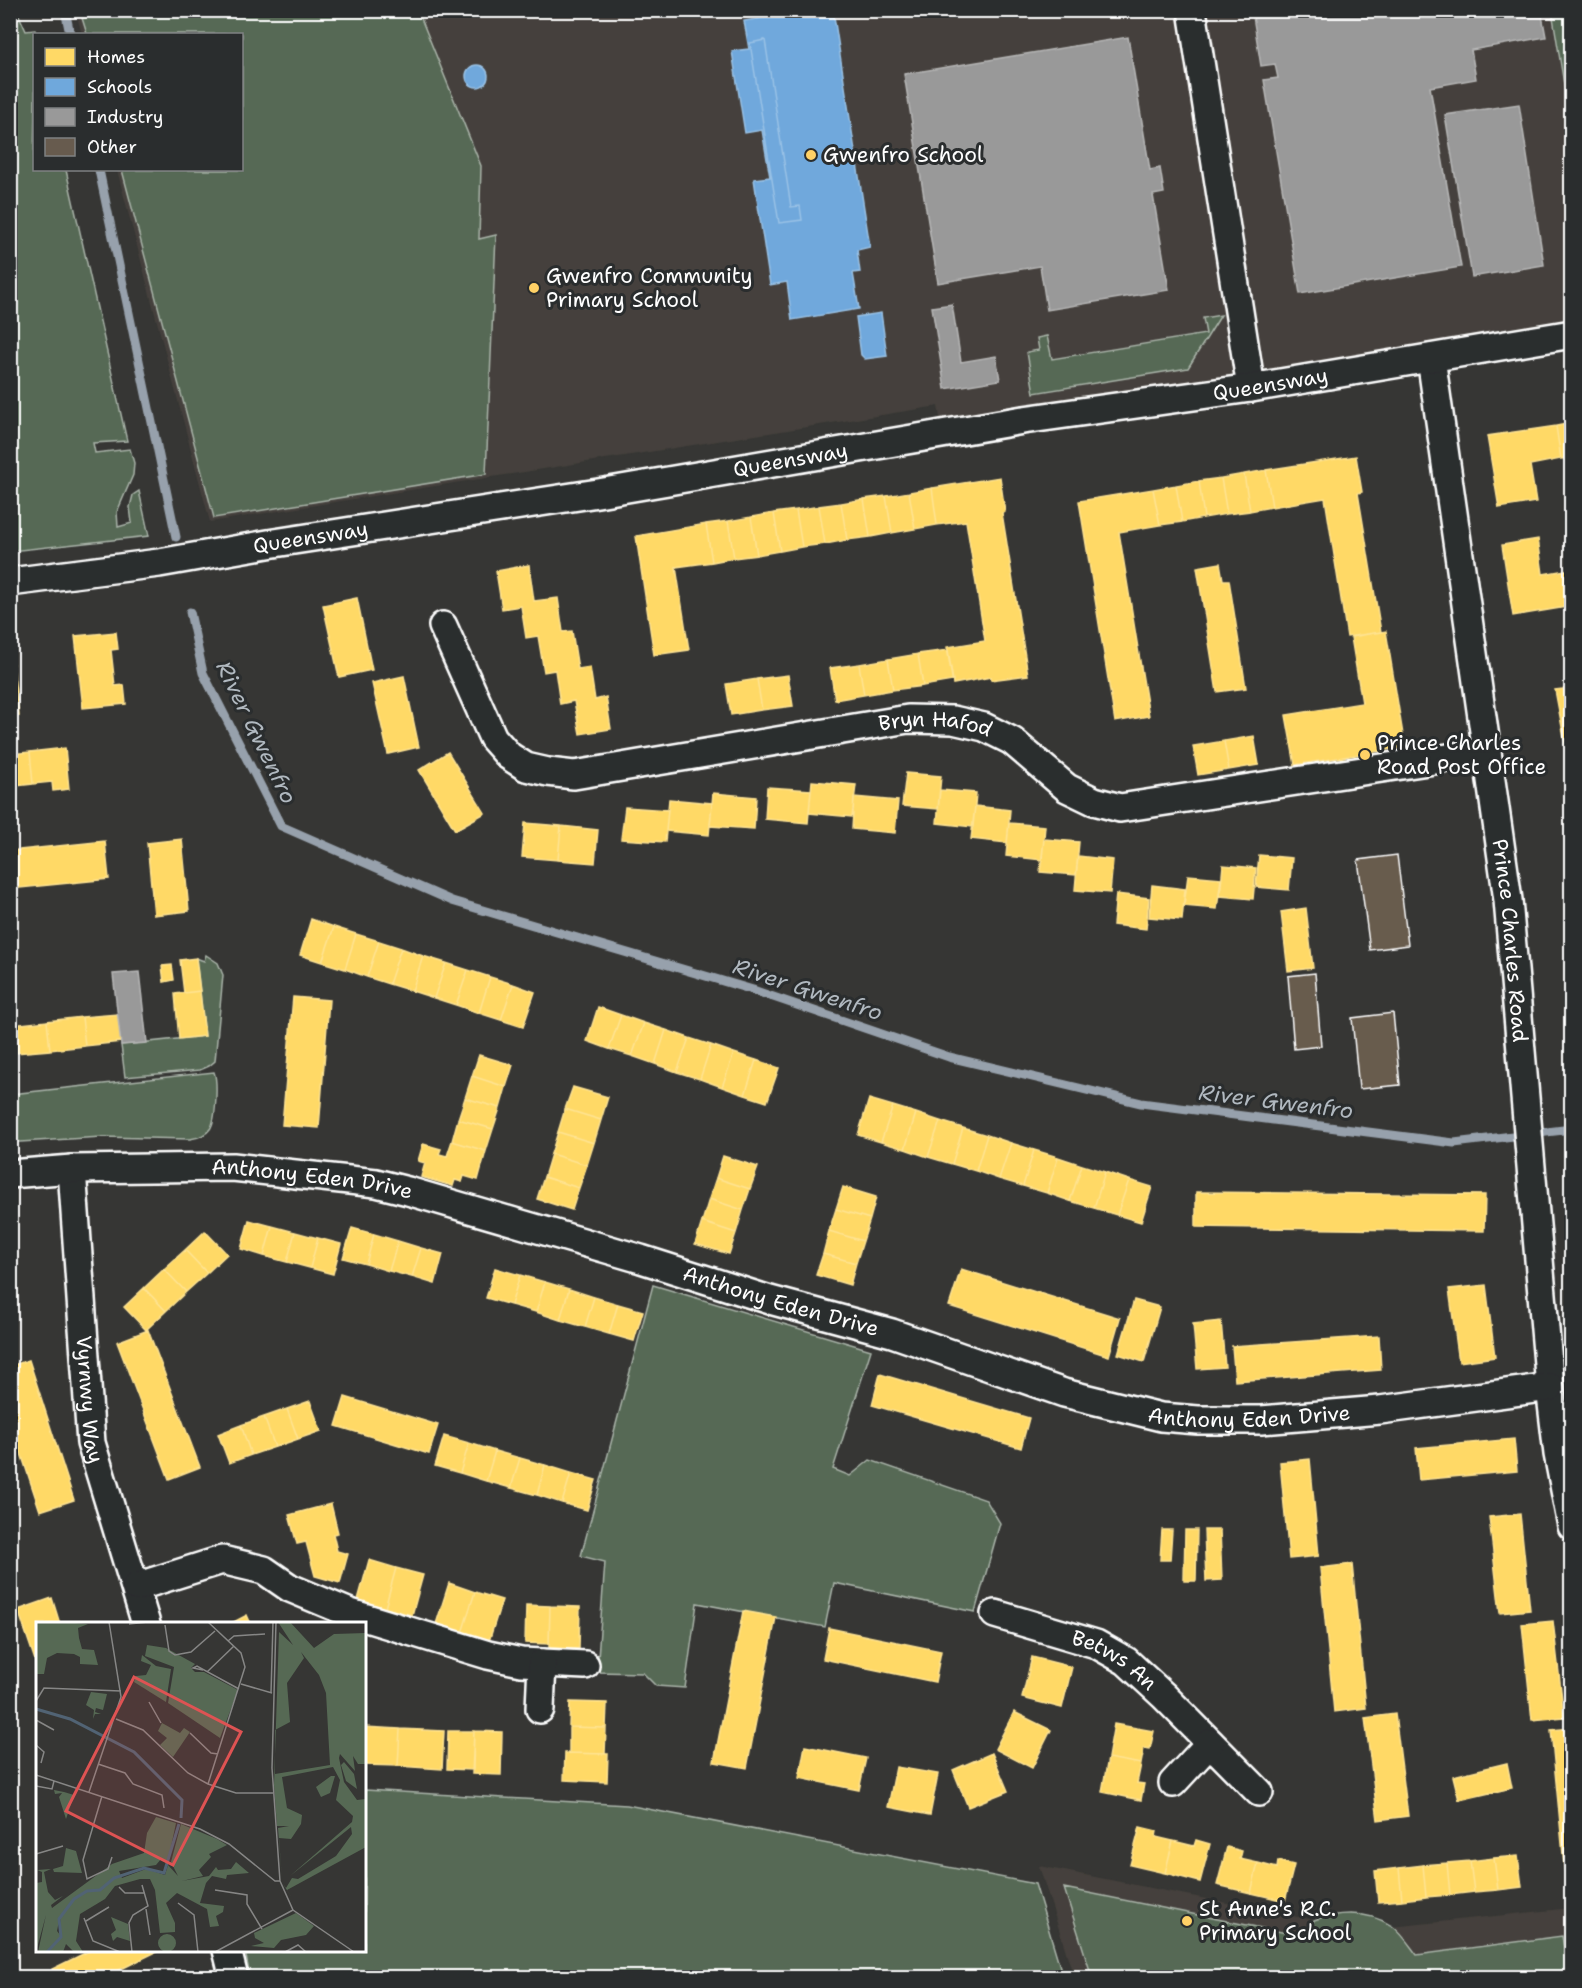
<svg xmlns="http://www.w3.org/2000/svg" width="1582" height="1988" viewBox="0 0 1582 1988" font-family="'Shantell Sans',sans-serif">
<style>
.built{fill:#45413c}
.green{fill:#566954;stroke:#aab4aa;stroke-width:1.5}
.homes{fill:#ffd966;stroke:#ffe494;stroke-width:1.5}
.schools{fill:#6fa8dc;stroke:#9ac2e6;stroke-width:1.5}
.industry{fill:#999;stroke:#b8b8b8;stroke-width:1.5}
.lines{fill:none;stroke-linecap:round;stroke-linejoin:round}
.stream{stroke:#97a1ac;stroke-width:9}
.building{fill:#675b4e;stroke:#fff;stroke-width:1.5}
.minor-casing{stroke:#fff;stroke-width:32}
.minor{stroke:#2a2d2e;stroke-width:27}
.poi-dot{fill:#ffd166;stroke:#2a2d2e;stroke-width:2}
.labels{text-anchor:middle;stroke-width:6;stroke-linejoin:round;paint-order:stroke}
.poi-label{font-size:21px;fill:#fff;stroke:#2a2d2e;text-anchor:start}
.street-label{font-size:21px;fill:#fff;stroke:#2a2d2e}
.water-label{font-size:22px;font-style:italic;fill:#b1b9c0;stroke:#2a2d2e}
.inset-river{fill:none;stroke:#516374;stroke-width:3}
.inset-road{fill:none;stroke:#868685;stroke-width:1.5}
.view{fill:#de5353;fill-opacity:0.15;stroke:#de5353;stroke-width:3}
.inset-edge{fill:none;stroke:#fff;stroke-width:3}
</style>
<rect width="100%" height="100%" fill="#363634"/>
<filter id="ink" filterUnits="userSpaceOnUse"><feTurbulence type="fractalNoise" baseFrequency=".0167" numOctaves="2"/><feDisplacementMap in="SourceGraphic" scale="12" xChannelSelector="R" yChannelSelector="G"/><feConvolveMatrix kernelMatrix="1 2 1 2 8 2 1 2 1" color-interpolation-filters="sRGB"/></filter>
<g filter="url(#ink)">
<path class="built" d="M87,10L1571,11V334L943,434L938,406L210,522L117,170H242V34H82L76,12Z
M1039,1866L1333,1924L1377,1927L1401,1926L1571,1908V1977H1074Z"/>
<path class="green" d="M140,10L418,11L481,166L479,239L496,235L486,474L214,518L122,170H242V34H87L82,18Z
M10,11H17L26,31L35,30L36,34L34,170H66L127,441L93,443L95,453L130,449L134,463L133,475L117,512L118,527L132,523L130,507L133,495L139,491L149,536L11,551Z
M1552,11H1571V127Z
M1221,315L1188,368L1034,393L1027,352L1039,350L1037,338L1047,336L1052,359L1206,334L1203,318Z
M206,955L218,963L223,975L215,1061L209,1066L200,1070L125,1077L121,1045L205,1036L196,958L204,961Z
M214,1072C218,1082 216,1121 210,1129C205,1136 198,1138 190,1139L102,1137L20,1142L11,1141V1094Z
M653,1285L871,1350L833,1469L850,1476L870,1460L986,1500L1000,1523L975,1612L834,1583L825,1627L697,1603L685,1688L656,1686L643,1673L597,1672L605,1562L581,1556Z
M365,1790L627,1805L1035,1884L1063,1977H250L245,1951L364,1950Z
M1064,1888L1306,1937L1314,1920C1340,1912 1368,1910 1392,1926C1402,1933 1410,1946 1417,1955L1562,1936L1569,1977H1092Z"/>
<path class="homes" d="M1572,423V458L1561,459L1556,426Z
M1556,426L1561,459L1530,465L1536,502L1499,508L1487,436Z
M1356,456L1362,492L1358,493L1381,632L1347,637L1325,498L1272,507L1266,470Z
M1266,470L1272,507L1250,511L1244,474Z
M1244,474L1250,511L1227,514L1221,478Z
M1000,477L1005,512L1002,513L1028,675L991,680V677L953,684L947,647L985,641L966,521L937,525L932,488Z
M1221,478L1227,514L1204,518L1199,481Z
M1199,481L1204,518L1182,522L1176,485Z
M1176,485L1182,522L1160,525L1153,489Z
M932,488L937,525L915,529L909,492Z
M1153,489L1160,525L1119,532L1149,716L1115,722L1079,501Z
M909,492L915,529L892,533L886,496Z
M886,496L892,533L870,537L864,499Z
M864,499L870,537L847,540L841,503Z
M841,503L847,540L825,544L819,506Z
M819,506L825,544L802,547L796,510Z
M796,510L802,547L780,551L774,513Z
M774,513L780,551L757,555L751,517Z
M751,517L757,555L734,558L728,521Z
M728,521L734,558L712,562L706,524Z
M706,524L712,562L676,567L689,650L654,655L636,536Z
M1538,539L1543,574L1572,569V606L1513,616L1502,545Z
M1220,563L1223,580H1229L1246,688L1217,692L1197,567Z
M529,565L534,601L558,598L563,632L572,631L578,669L590,667L595,700L606,697L611,729L580,734L574,701L560,704L555,670L544,672L538,636L526,638L521,606L502,609L496,571Z
M357,598L372,670L339,677L323,605Z
M1386,631L1405,747L1295,765L1286,715L1362,703L1351,637Z
M116,632L118,649L111,650L115,686L124,685L126,704L83,708L75,636Z
M10,644L19,716L10,717Z
M948,650L953,681L923,686L918,654Z
M918,654L923,686L893,690L888,659Z
M888,659L893,690L864,695L859,664Z
M859,664L864,695L835,700L830,668Z
M788,675L793,706L762,710L757,679Z
M404,676L419,747L388,754L372,683Z
M757,679L762,710L731,715L726,684Z
M1572,688V764H1569L1555,690Z
M1254,736L1259,765L1229,770L1224,741Z
M1224,741L1229,770L1198,775L1193,746Z
M65,748L69,789L53,791L52,782L33,784L30,752Z
M30,752L33,784L15,786L16,793L10,794V754Z
M448,752L485,813L455,830L419,770Z
M906,773L941,776L938,809L902,806Z
M812,781L856,785L852,817L809,813Z
M767,787L811,790L808,823L765,819Z
M940,790L976,793L973,827L937,823Z
M713,793L756,797L754,829L710,826Z
M854,797L898,801L895,833L852,829Z
M669,799L712,803L709,835L666,831Z
M975,806L1010,810L1007,843L971,839Z
M625,807L668,810L665,842L621,839Z
M525,823L561,826L558,860L522,857Z
M1009,823L1045,826L1042,860L1006,856Z
M561,826L598,830L595,863L558,860Z
M182,839L189,911L154,915L147,843Z
M1044,839L1079,842L1076,875L1040,872Z
M105,841L109,879L10,889V851Z
M1259,855L1292,858L1289,890L1256,887Z
M1078,856L1113,860L1110,893L1075,890Z
M1223,865L1256,868L1253,899L1220,896Z
M1188,875L1221,878L1217,909L1184,906Z
M1152,885L1185,889L1182,920L1149,917Z
M1116,894L1149,898L1146,929L1113,925Z
M1306,908L1313,968L1288,971L1281,912Z
M311,919L334,927L322,962L300,955Z
M334,927L356,934L345,969L322,962Z
M356,934L379,941L367,977L345,969Z
M379,941L401,948L389,984L367,977Z
M401,948L423,956L412,991L389,984Z
M423,956L446,963L434,998L412,991Z
M196,958L200,991L184,993L180,960Z
M446,963L468,970L456,1005L434,998Z
M172,965L174,980L164,982L162,966Z
M468,970L490,977L479,1013L456,1005Z
M490,977L513,984L501,1020L479,1013Z
M513,984L535,992L523,1027L501,1020Z
M200,991L205,1036L179,1039L175,994Z
M293,997L329,1000L319,1128L282,1125Z
M598,1007L621,1015L609,1049L587,1041Z
M118,1014L121,1042L85,1046L82,1017Z
M621,1015L644,1023L632,1056L609,1049Z
M82,1017L85,1046L50,1050L47,1021Z
M47,1021L50,1050L15,1053L12,1025Z
M644,1023L666,1030L655,1064L632,1056Z
M10,1025H12L15,1053H10Z
M666,1030L689,1038L677,1072L655,1064Z
M689,1038L711,1045L700,1079L677,1072Z
M711,1045L734,1053L722,1087L700,1079Z
M734,1053L756,1060L745,1095L722,1087Z
M479,1055L513,1065L506,1087L472,1076Z
M756,1060L779,1068L767,1102L745,1095Z
M472,1076L506,1087L500,1108L465,1098Z
M573,1087L608,1097L601,1120L565,1109Z
M465,1098L500,1108L493,1129L458,1119Z
M869,1099L893,1106L881,1142L858,1135Z
M893,1106L916,1113L905,1149L881,1142Z
M565,1109L601,1120L594,1143L558,1132Z
M916,1113L940,1121L928,1157L905,1149Z
M458,1119L493,1129L486,1151L452,1141Z
M940,1121L963,1128L952,1164L928,1157Z
M963,1128L987,1135L976,1171L952,1164Z
M558,1132L594,1143L587,1165L551,1154Z
M987,1135L1011,1143L999,1179L976,1171Z
M452,1141L486,1151L478,1180L464,1176L462,1182L455,1180L453,1186L421,1177L425,1163L418,1161L423,1144L441,1149L439,1154L447,1156Z
M1011,1143L1034,1150L1023,1186L999,1179Z
M1034,1150L1058,1157L1047,1193L1023,1186Z
M551,1154L587,1165L579,1188L544,1177Z
M723,1156L758,1167L750,1189L716,1178Z
M1058,1157L1082,1165L1070,1201L1047,1193Z
M1082,1165L1105,1172L1094,1208L1070,1201Z
M1105,1172L1129,1180L1117,1215L1094,1208Z
M544,1177L579,1188L572,1210L537,1199Z
M716,1178L750,1189L743,1210L709,1199Z
M1129,1180L1152,1187L1141,1222L1117,1215Z
M843,1187L876,1197L870,1219L836,1209Z
M1196,1192L1485,1195L1484,1231L1196,1227Z
M709,1199L743,1210L736,1233L702,1222Z
M836,1209L870,1219L863,1241L829,1231Z
M249,1220L272,1226L264,1256L241,1249Z
M702,1222L736,1233L729,1254L695,1244Z
M272,1226L295,1232L287,1262L264,1256Z
M352,1228L374,1234L366,1264L343,1258Z
M205,1231L227,1254L207,1273L185,1250Z
M829,1231L863,1241L856,1263L823,1254Z
M295,1232L318,1238L310,1268L287,1262Z
M374,1234L398,1241L389,1271L366,1264Z
M318,1238L341,1244L333,1274L310,1268Z
M398,1241L421,1248L412,1277L389,1271Z
M421,1248L443,1254L435,1284L412,1277Z
M185,1250L207,1273L186,1292L164,1269Z
M823,1254L856,1263L850,1285L816,1275Z
M495,1268L520,1275L511,1305L486,1298Z
M164,1269L186,1292L166,1311L144,1288Z
M961,1269L1120,1318L1109,1356L949,1306Z
M520,1275L545,1282L536,1312L511,1305Z
M545,1282L569,1289L560,1320L536,1312Z
M1486,1285L1495,1357L1459,1362L1449,1289Z
M144,1288L166,1311L146,1330L124,1307Z
M569,1289L594,1297L585,1327L560,1320Z
M594,1297L618,1304L609,1334L585,1327Z
M1134,1300L1160,1307L1144,1362L1118,1354Z
M618,1304L643,1311L634,1341L609,1334Z
M1221,1321L1225,1367L1197,1369L1193,1324Z
M148,1330L200,1467L169,1479L117,1342Z
M1379,1336L1381,1370L1235,1381L1232,1346Z
M29,1360L74,1500L40,1511L10,1420V1366Z
M880,1374L1029,1418L1021,1448L872,1405Z
M345,1397L438,1425L429,1454L336,1426Z
M310,1401L321,1431L298,1439L287,1409Z
M287,1409L298,1439L275,1447L264,1417Z
M264,1417L275,1447L251,1455L241,1425Z
M241,1425L251,1455L229,1463L218,1434Z
M444,1436L469,1443L460,1473L435,1466Z
M1514,1439L1517,1471L1419,1480L1416,1448Z
M469,1443L495,1451L486,1481L460,1473Z
M495,1451L520,1458L511,1488L486,1481Z
M520,1458L545,1465L537,1495L511,1488Z
M1310,1459L1319,1556L1289,1559L1280,1462Z
M545,1465L571,1473L562,1503L537,1495Z
M571,1473L596,1480L587,1510L562,1503Z
M331,1504L338,1533L333,1534L337,1551L348,1554L340,1583L315,1576L306,1542L297,1544L289,1515Z
M1520,1514L1530,1610L1500,1613L1489,1517Z
M1162,1530H1172L1170,1560H1160Z
M1185,1530H1197L1196,1581H1184Z
M1204,1530H1220L1222,1580L1206,1581Z
M369,1560L396,1568L385,1608L358,1600Z
M1352,1564L1366,1708L1334,1712L1320,1568Z
M396,1568L423,1575L412,1615L385,1608Z
M449,1583L475,1592L462,1633L436,1624Z
M475,1592L502,1600L489,1641L462,1633Z
M52,1598L60,1624H38V1669L18,1610Z
M526,1605L550,1606L549,1644L525,1643Z
M550,1606L580,1607L579,1649L549,1648Z
M743,1611L776,1617L747,1768L714,1762Z
M247,1615L251,1624H230Z
M1553,1621L1564,1717L1532,1720L1522,1624Z
M829,1628L941,1651L935,1682L823,1659Z
M1032,1657L1072,1667L1062,1708L1022,1698Z
M570,1702L607,1703L606,1728L569,1727Z
M1014,1712L1051,1730L1032,1768L995,1749Z
M1395,1714L1408,1816L1378,1820L1365,1718Z
M1114,1724L1154,1731L1150,1749L1144,1748L1141,1764L1108,1758Z
M364,1727L400,1729L398,1766L364,1765Z
M569,1727L606,1728L605,1754L569,1753Z
M1572,1728V1874L1565,1875L1551,1730Z
M400,1729L444,1731L442,1769L398,1766Z
M448,1731H474L473,1770L447,1769Z
M474,1731L502,1732L501,1775L472,1774Z
M805,1746L866,1758L859,1790L799,1778Z
M565,1753L608,1754L607,1782L564,1780Z
M992,1753L1008,1791L968,1807L953,1770Z
M1108,1758L1141,1764L1137,1783L1144,1784L1141,1800L1102,1792Z
M1507,1763L1512,1788L1459,1800L1453,1776Z
M896,1767L938,1774L930,1815L888,1807Z
M1140,1827L1157,1831L1156,1837L1173,1841L1165,1873L1130,1865Z
M1196,1840L1210,1844L1200,1882L1165,1873L1173,1841L1194,1846Z
M1227,1847L1242,1851L1240,1859L1258,1863L1251,1893L1217,1885Z
M1518,1856L1522,1887L1498,1890L1494,1858Z
M1494,1858L1498,1890L1474,1892L1470,1861Z
M1278,1861L1294,1865L1285,1901L1251,1893L1258,1863L1277,1868Z
M1470,1861L1474,1892L1450,1895L1447,1863Z
M1447,1863L1450,1895L1426,1897L1423,1865Z
M1423,1865L1426,1897L1402,1900L1399,1868Z
M1399,1868L1402,1900L1378,1902L1375,1871Z
M91,1950H160L103,1978H56L52,1969Z"/>
<path class="schools" d="M809,10H833L870,247L857,250L860,272L853,273L859,309L792,320L787,282L770,285L754,179L770,177L762,130L745,133L732,51L749,49L744,21Z
M765,40L791,207L800,206L802,220L779,223L750,43Z
M466 76a11 11 0 1 1 22 0a11 11 0 1 1-22 0Z
M881,313L887,356L865,359L861,355L856,317Z"/>
<path class="industry" d="M1252,10H1541L1546,37L1471,50L1476,79L1430,87L1461,267L1300,294L1264,80L1278,78L1275,64L1261,66Z
M1128,37L1150,170L1160,168L1164,193L1153,195L1169,290L1047,310L1040,266L938,283L904,74Z
M1519,104L1544,265L1472,277L1445,115Z
M952,304L961,362L996,356L1000,380L945,389L932,307Z
M139,972L147,1043L121,1045L113,974Z"/>
<g class="lines">
<path class="stream" d="M65,10L70,34
M99,170L176,537
M190,612L203,673L281,826L452,901L753,990L949,1057L1141,1103L1454,1143L1572,1129"/>
</g>
<path class="building" d="M1397,855L1408,945L1370,950L1358,860Z
M1315,973L1321,1046L1294,1049L1288,976Z
M1393,1013L1400,1085L1359,1089L1352,1018Z"/>
<g class="lines">
<g class="minor-casing">
<g id="minor">
<path d="M1192,10L1251,388"/>
<path id="s1" d="M1431,358L1508,900L1550,1387L1558,1454L1572,1526"/>
<path id="s2" d="M10,582L159,563L268,544L598,493L1023,420L1251,388L1572,334"/>
<path id="s3" d="M443,626L493,738L509,756L526,767L548,772L574,775L908,719L953,720L984,727L1012,741L1067,788L1094,801L1120,808L1487,752"/>
<path id="s4" d="M72,1169L91,1443L146,1624"/>
<path id="s5" d="M10,1174L72,1169L233,1167L376,1183L408,1191L641,1259L770,1300L892,1333L1064,1393L1161,1417L1198,1420H1261L1380,1410L1550,1387"/>
<path d="M136,1587L222,1560L264,1570L290,1588L350,1613L488,1655L521,1662L585,1665"/>
<path id="s6" d="M995,1614L1096,1644L1126,1661L1164,1696L1259,1792"/>
<path d="M540,1709L542,1663"/>
<path d="M1173,1783L1210,1743"/>
<path d="M227,1950L234,1978"/>
</g>
</g>
<use href="#minor" class="minor"/>
</g>
</g>
<g class="poi-dot">
<circle cx="811" cy="155" r="6"/>
<circle cx="534" cy="288" r="6"/>
<circle cx="1365" cy="755" r="6"/>
<circle cx="1187" cy="1921" r="6"/>
</g>
<g class="labels">
<g class="poi-label">
<text x="823" y="162">Gwenfro School</text>
<text x="546" y="283">Gwenfro Community<tspan x="546" dy="24">Primary School</tspan></text>
<text x="1377" y="750">Prince Charles<tspan x="1377" dy="24">Road Post Office</tspan></text>
<text x="1199" y="1916">St Anne's R.C.<tspan x="1199" dy="24">Primary School</tspan></text>
</g>
<g class="street-label">
<text dy="7" stroke="none"><textPath href="#s2" startOffset="1276">Queensway</textPath></text>
<text dy="7" stroke="none"><textPath href="#s2" startOffset="790">Queensway</textPath></text>
<text dy="7" stroke="none"><textPath href="#s2" startOffset="304">Queensway</textPath></text>
<text dy="7" stroke="none"><textPath href="#s3" startOffset="582">Bryn Hafod</textPath></text>
<text dy="7" stroke="none"><textPath href="#s1" startOffset="588">Prince Charles Road</textPath></text>
<text dy="7" stroke="none"><textPath href="#s5" startOffset="303">Anthony Eden Drive</textPath></text>
<text dy="7" stroke="none"><textPath href="#s5" startOffset="789">Anthony Eden Drive</textPath></text>
<text dy="7" stroke="none"><textPath href="#s4" startOffset="231">Vyrnwy Way</textPath></text>
<text dy="7" stroke="none"><textPath href="#s5" startOffset="1275">Anthony Eden Drive</textPath></text>
<text dy="7" stroke="none"><textPath href="#s6" startOffset="129">Betws An</textPath></text>
</g>
<g class="water-label">
<text transform="translate(257 732) rotate(64)" y="8">River Gwenfro</text>
<text transform="translate(808 989) rotate(18)" y="8">River Gwenfro</text>
<text transform="translate(1276 1101) rotate(7)" y="8">River Gwenfro</text>
</g>
</g>
<g transform="translate(36 1622)">
<rect width="330" height="330" fill="#363634"/>
<path d="M0,0H53L39,1L52,2L42,6L43,16L46,27L58,28L62,43L44,42V35L38,32L21,31L11,36L8,52H0ZM242,0H254L278,26L298,12L330,11V142H322L317,134L319,149L304,132L303,136L308,160L321,178L330,177V225L251,268L258,279L247,262L250,266L256,256L262,257L300,234L316,212L315,205L254,254L316,200L317,194L300,178L304,158L297,145L246,155L251,186L266,193L265,202L255,217L243,216L246,258L242,206L253,204H241L238,163L243,10L257,23ZM265,30L283,53L290,71L294,143L239,152V108L254,100L251,61L268,36ZM111,23L130,26L159,42L155,46L159,50H168L202,68L184,116L132,81L138,45L109,34ZM106,33L120,44L135,47L130,80L98,60L100,54L110,53L115,43L105,39ZM55,70L71,72L67,88L60,86L59,90L65,92H59L57,97L58,88L50,83ZM126,101L144,111L148,106L154,110L137,135L124,123L131,116L122,109ZM308,140L318,152L321,167L310,159L305,143ZM295,154H299L294,171L285,175L280,165ZM18,168L28,170L38,173L30,197L23,175L26,171L19,172ZM120,195L140,201L132,239L125,237L120,243L83,249L86,256L110,247L129,253L132,243L142,254L135,240L145,202L181,217L191,223L173,232L175,235L163,248L167,254L146,259L173,254L180,245L182,248L195,247L200,240L213,251L191,253L190,257L176,254L170,261L164,281L188,284L187,290L180,294L183,304L174,305L171,287L141,271L130,281L139,301V310L124,311L119,268L114,257H104L79,264L69,277L44,292L40,319L47,330H38L30,322L27,330H12L25,314L24,294L21,309L25,314L10,330H2L10,293L0,330V261L6,260V250L1,248L15,247L8,250L12,270L19,278L27,274L15,283L16,286L76,242L108,231L111,211ZM30,226L40,229L46,251L18,250L17,247L27,244ZM260,291L278,304L270,313L245,318L238,326L215,324L228,321L219,316L218,311ZM75,295L92,302L94,319L81,315L77,319L75,312L80,308ZM122 321a9 9 0 1 1 18 0a9 9 0 1 1-18 0Z" fill="#566954" fill-rule="evenodd"/>
<path class="inset-river" d="M0,87L34,97L98,130L146,178L145,196M11,330L25,315L23,297L38,277L51,269L64,268L78,256L108,246L128,251L143,202"/>
<path class="inset-road" d="M240,0L236,146L244,259L257,288L318,330M93,2L112,0M129,3L133,29L139,33L155,30L179,9M192,19L198,14L229,12M167,48L157,46L161,44L203,67M171,50L198,24M205,62L236,71M235,71L237,0M0,79L8,66L85,69M113,80L125,101M80,97L107,108L152,151L172,162L200,171H237M0,98L18,108M154,111L175,131L182,132M0,123L8,130L5,141M62,142L89,151L97,162L126,173L128,186M0,153L164,207L193,222L239,259H244M172,162L209,45L205,31L172,0M0,164L16,167L18,159M53,170L85,75L73,0M66,174L47,238L51,257L72,247L76,235M0,232L27,224M83,265L89,271H109M179,268L211,273V282L226,307M142,281L158,293L162,330M110,287L114,313M48,296L57,319L84,330M50,299L73,285M96,330L93,301L97,293L112,284L106,263M179,330L257,288M249,330L262,323L270,330"/>
<path class="view" d="M98,55L205,110L137,243L30,189Z"/>
<rect width="330" height="330" class="inset-edge"/>
</g>
<rect width="1582" height="1988" fill="none" stroke="#2a2d2e" stroke-width="36"/>
<rect x="18" y="18" width="1546" height="1952" fill="none" stroke="#fff" stroke-width="2" filter="url(#ink)"/>
<rect x="33" y="33" width="210" height="138" fill="#2a2d2e" stroke="#7f8182" stroke-width="1.5"/>
<rect x="45" y="48" width="30" height="18" fill="#ffd966" stroke="#7f8182" stroke-width="1.5"/>
<text x="87" y="63" font-size="18" fill="#ffffff">Homes</text>
<rect x="45" y="78" width="30" height="18" fill="#6fa8dc" stroke="#7f8182" stroke-width="1.5"/>
<text x="87" y="93" font-size="18" fill="#ffffff">Schools</text>
<rect x="45" y="108" width="30" height="18" fill="#999999" stroke="#7f8182" stroke-width="1.5"/>
<text x="87" y="123" font-size="18" fill="#ffffff">Industry</text>
<rect x="45" y="138" width="30" height="18" fill="#675b4e" stroke="#7f8182" stroke-width="1.5"/>
<text x="87" y="153" font-size="18" fill="#ffffff">Other</text>
</svg>
